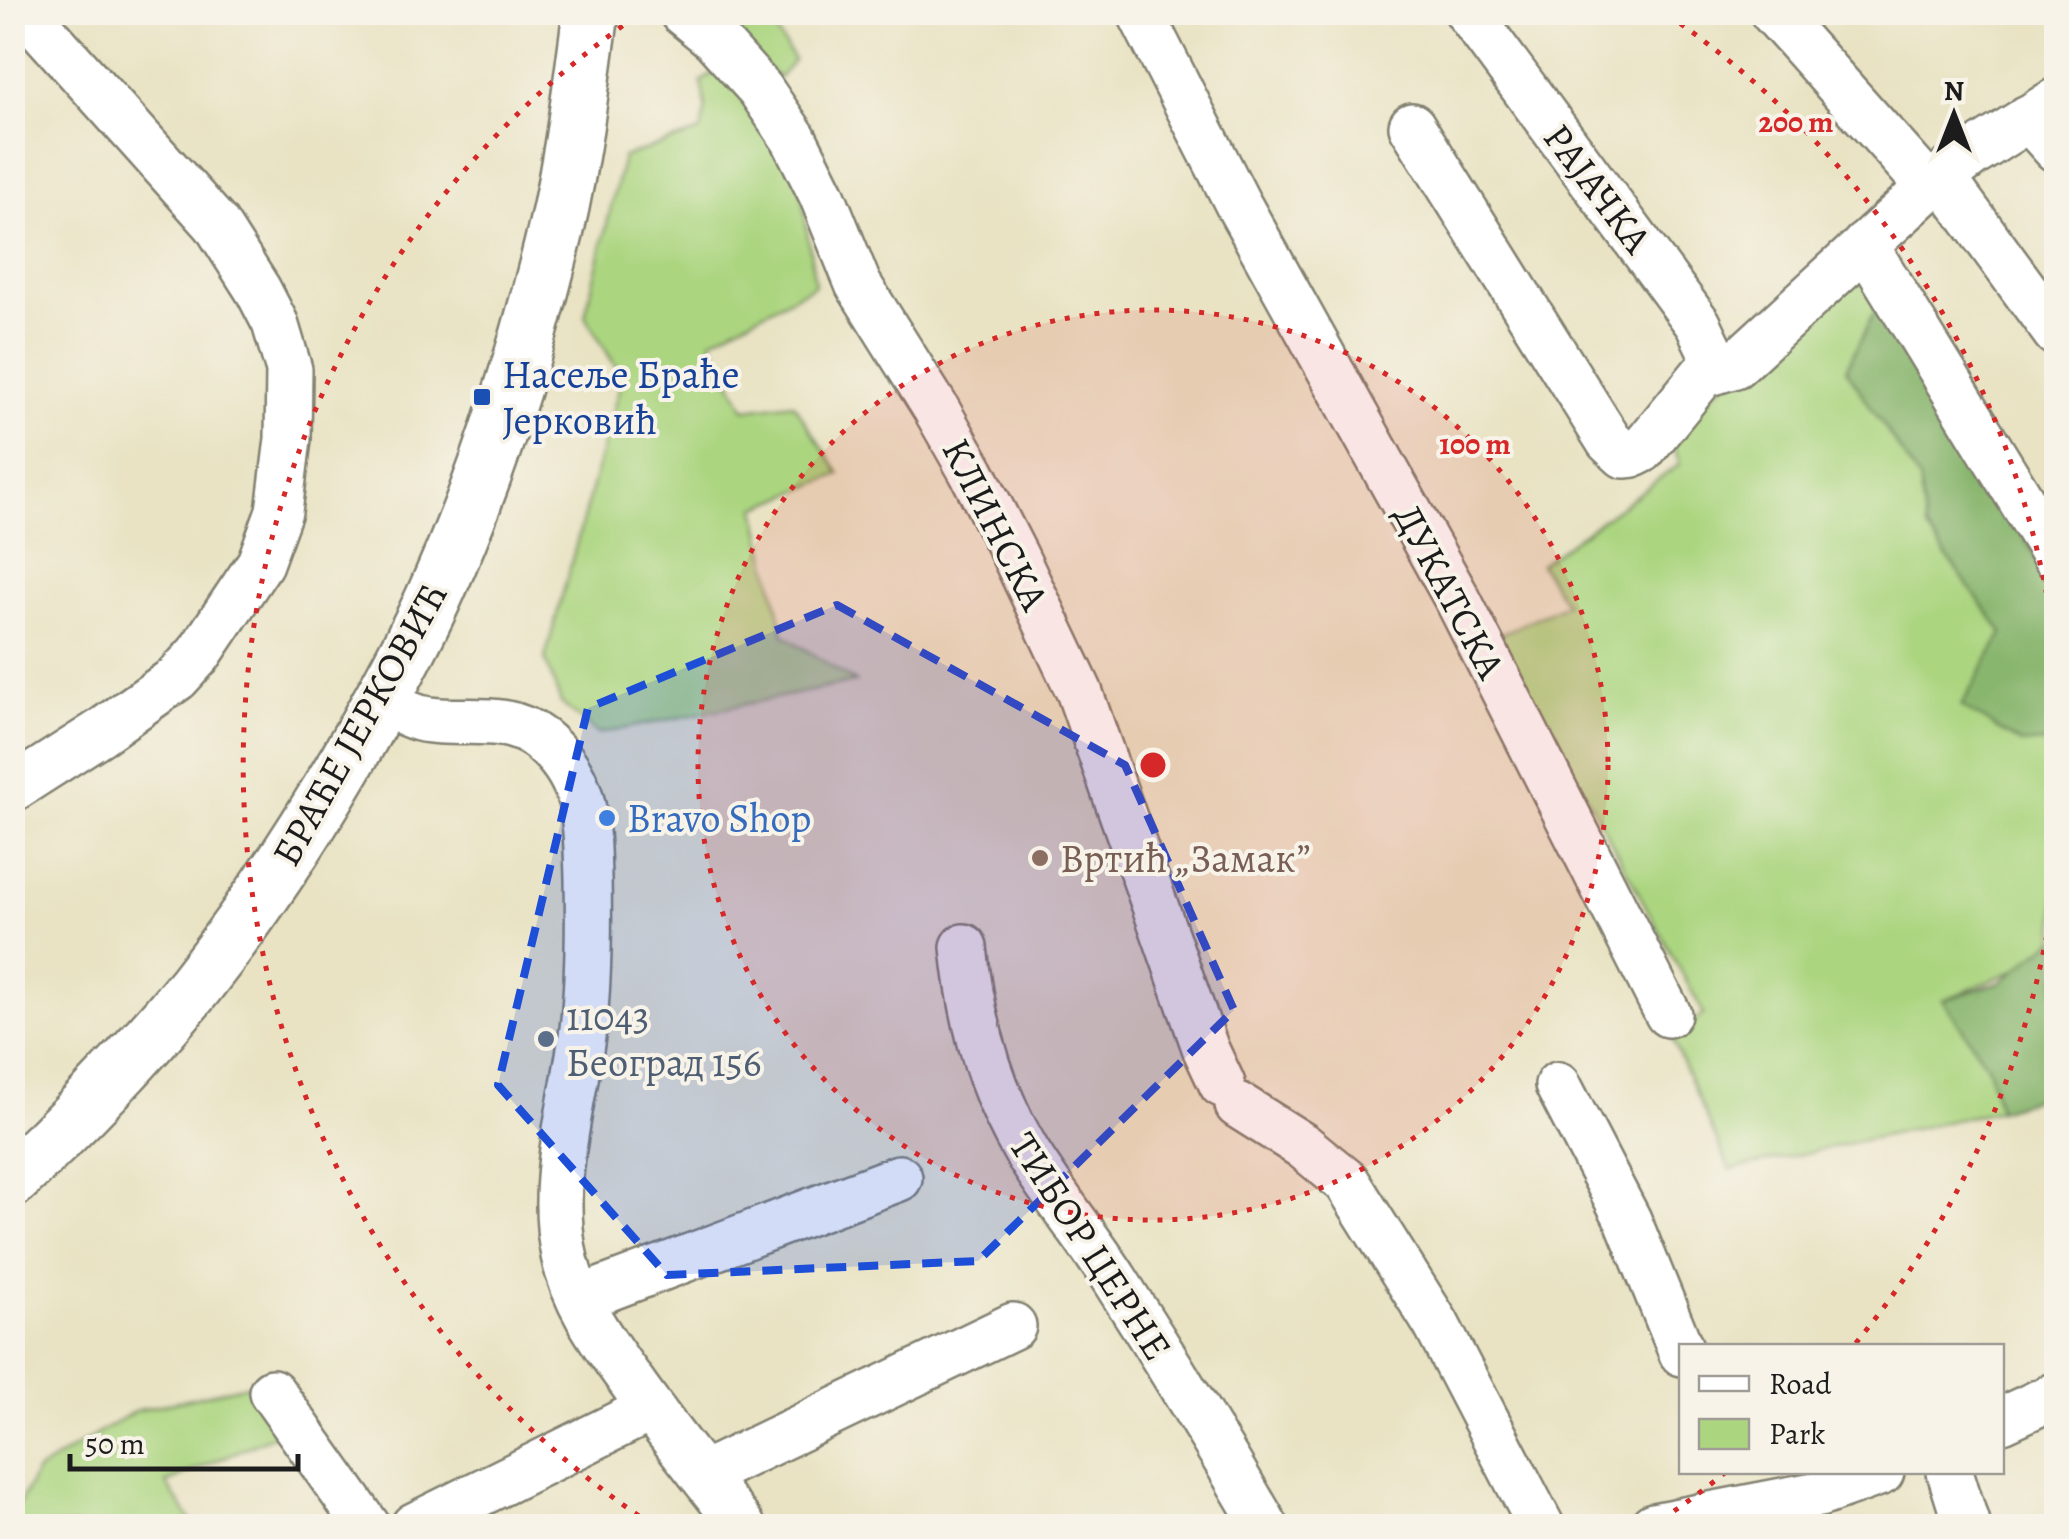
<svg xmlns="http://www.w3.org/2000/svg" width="2069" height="1539" viewBox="0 0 2069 1539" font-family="Alegreya,serif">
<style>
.green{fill:#acd580;stroke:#64784e;stroke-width:2.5}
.forest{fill:#89b66e;stroke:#526945;stroke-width:2.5}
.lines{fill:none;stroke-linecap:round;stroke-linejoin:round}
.minor-casing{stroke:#828070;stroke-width:50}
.major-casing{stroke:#828070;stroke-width:60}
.minor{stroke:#fff;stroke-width:45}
.major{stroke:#fff;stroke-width:55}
.marked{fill:#1d4ed8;fill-opacity:0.2;stroke:#1d4ed8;stroke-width:8;stroke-dasharray:20 12;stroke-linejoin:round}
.ring{fill:none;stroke:#d62828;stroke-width:5;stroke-dasharray:5 10}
.transit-dot{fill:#1a4fb4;stroke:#f7f3e8;stroke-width:4}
.shop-dot{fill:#3f7fe0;stroke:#f7f3e8;stroke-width:4}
.education-dot{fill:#8d6e63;stroke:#f7f3e8;stroke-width:4}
.service-dot{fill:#5c6f8a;stroke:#f7f3e8;stroke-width:4}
.labels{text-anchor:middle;stroke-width:8;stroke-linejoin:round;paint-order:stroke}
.street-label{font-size:40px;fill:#1c1c1c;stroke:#f7f3e8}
.transit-label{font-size:40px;fill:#164399;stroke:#f7f3e8;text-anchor:start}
.shop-label{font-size:40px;fill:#366cbe;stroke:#f7f3e8;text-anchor:start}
.education-label{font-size:40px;fill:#785e54;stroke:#f7f3e8;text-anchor:start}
.service-label{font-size:40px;fill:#4e5e75;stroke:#f7f3e8;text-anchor:start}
.centre{fill:#d62828;stroke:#f7f3e8;stroke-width:5}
.ring-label{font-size:30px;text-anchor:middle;font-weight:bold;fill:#d62828;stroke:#f7f3e8;stroke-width:8;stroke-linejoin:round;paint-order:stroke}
</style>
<rect width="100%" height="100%" fill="#f7f3e8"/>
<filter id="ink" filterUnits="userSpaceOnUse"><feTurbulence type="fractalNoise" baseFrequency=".01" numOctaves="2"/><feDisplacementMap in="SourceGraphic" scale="20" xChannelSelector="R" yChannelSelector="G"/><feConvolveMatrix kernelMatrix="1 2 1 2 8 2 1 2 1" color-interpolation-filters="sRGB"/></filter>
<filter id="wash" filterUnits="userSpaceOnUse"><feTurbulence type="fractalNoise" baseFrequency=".0048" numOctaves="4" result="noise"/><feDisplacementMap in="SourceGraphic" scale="40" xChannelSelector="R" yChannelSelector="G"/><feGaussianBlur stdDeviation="2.25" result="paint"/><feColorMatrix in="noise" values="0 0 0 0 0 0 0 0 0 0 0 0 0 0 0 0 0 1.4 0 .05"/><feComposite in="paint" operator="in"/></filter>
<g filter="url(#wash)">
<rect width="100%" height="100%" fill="#e9e3c4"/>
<path class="green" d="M698,13H765L794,60L779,78Z
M722,66L800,182L815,285L711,340L745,409L793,403L840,474L756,508L784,635L855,682L598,734L561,703L545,658L622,377L585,316L623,157L701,132L706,107L701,82Z
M1856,261L2056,581V953L1944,1000L1988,1067L1999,1110L1730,1170L1671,1037L1704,1014L1499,635L1566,604L1540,564L1680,464L1669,435Z
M247,1385L281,1432L166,1483L195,1526H22L13,1515L37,1471L135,1411Z"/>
<path class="forest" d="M1877,306L1990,473L2056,597V741L2021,744L1961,706L2003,633L1926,528L1919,480L1846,369Z
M2056,938V1092L1999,1110L1988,1067L1943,1000L2001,982Z"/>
</g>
<g filter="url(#ink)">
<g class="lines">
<g class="minor-casing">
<path id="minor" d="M682,12L714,38L760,89L794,139L822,195L858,284L935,407L972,472L1015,556L1079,691L1206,1050L1222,1084
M1140,12L1238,204L1459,602L1668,1014
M1468,12L1698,324L1710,349L1717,370
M1773,12L1929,187
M2028,118L2056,149
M1412,126L1609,441L1624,455L1634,454L1642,450L1703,375L1735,365L1929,187L1971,155L2056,101
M1942,177L2056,333
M1865,245L2056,557
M382,700C398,709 412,718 430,720C469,725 506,713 540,739C588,778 586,821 588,877C589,927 589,978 583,1029C574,1102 548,1180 564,1255C574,1303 603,1342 631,1381C666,1431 705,1478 742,1526
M12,789L101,732L177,678L199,654L260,563L279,511L288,439L289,370L275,323L258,290L216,224L26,12
M964,947C971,1018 988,1086 1025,1149C1052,1194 1086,1235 1115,1280C1167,1361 1217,1443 1265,1526
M1558,1085L1628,1220L1682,1353
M1238,1105L1303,1146L1347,1182L1436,1324L1541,1526
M579,1299L899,1178
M272,1392L367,1526
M2002,1420L2056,1395
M1950,1472L1967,1526
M702,1475L1013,1326
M414,1526L650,1409
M1653,1526L1819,1494L1881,1472"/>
</g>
<g class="major-casing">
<path id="major" d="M12,1179C77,1119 138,1055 194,987C258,906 315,819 365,729C391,683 417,636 438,588C485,483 521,370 549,258C570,178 580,95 591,12"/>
</g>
<use href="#minor" class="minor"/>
<use href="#major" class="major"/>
</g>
</g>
<path class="marked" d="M837,605L1125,765L1234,1010L978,1261L667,1275L498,1085L588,708Z"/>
<circle cx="1153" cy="765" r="455" fill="#d62828" fill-opacity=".12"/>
<g class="ring">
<circle cx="1153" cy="765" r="455"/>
<path d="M2056 876A910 910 0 0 1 1855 1344M1726 1472A910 910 0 0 1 1655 1524M651 1524A910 910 0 0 1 638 15M1668 15A910 910 0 0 1 2056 654"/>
</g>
<rect class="transit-dot" x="472" y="387" width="20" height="20" rx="5"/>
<circle class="shop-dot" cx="607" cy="818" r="10"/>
<circle class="education-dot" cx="1040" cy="858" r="10"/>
<circle class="service-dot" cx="546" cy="1039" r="10"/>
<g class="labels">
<g class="street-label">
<text transform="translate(1598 188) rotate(53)" y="14">РАЈАЧКА</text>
<text transform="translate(996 524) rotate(63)" y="14">КЛИНСКА</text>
<text transform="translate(1450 591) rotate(62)" y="14">ДУКАТСКА</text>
<text transform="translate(359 724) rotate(-61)" y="14">БРАЋЕ ЈЕРКОВИЋ</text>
<text transform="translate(1091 1246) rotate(57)" y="14">ТИБОР ЦЕРНЕ</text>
</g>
<g class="transit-label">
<text x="502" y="388">Насеље Браће<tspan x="502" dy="46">Јерковић</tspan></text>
</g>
<g class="shop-label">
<text x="627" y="832">Bravo Shop</text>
</g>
<g class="education-label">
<text x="1060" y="872">Вртић „Замак”</text>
</g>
<g class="service-label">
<text x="566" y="1030">11043<tspan x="566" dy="46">Београд 156</tspan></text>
</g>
</g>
<circle cx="1153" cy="765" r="15" class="centre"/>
<g class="ring-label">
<text x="1796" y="132">200 m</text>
<text x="1475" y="454">100 m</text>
</g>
<rect width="2069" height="1539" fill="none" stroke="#f7f3e8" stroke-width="50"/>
<rect x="1679" y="1344" width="325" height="130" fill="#f7f3e8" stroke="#9f9d96" stroke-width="2.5"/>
<rect x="1699" y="1376" width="50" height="15" fill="#ffffff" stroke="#9f9d96" stroke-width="2.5"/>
<text x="1769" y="1394" font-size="30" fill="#1c1c1c">Road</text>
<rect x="1699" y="1419" width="50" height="30" fill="#acd580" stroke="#9f9d96" stroke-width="2.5"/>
<text x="1769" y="1444" font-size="30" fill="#1c1c1c">Park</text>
<g transform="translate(1954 115)" stroke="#f7f3e8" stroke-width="8" paint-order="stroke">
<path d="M0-8L18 38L0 25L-18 38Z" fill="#1c1c1c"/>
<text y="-15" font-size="28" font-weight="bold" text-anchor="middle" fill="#1c1c1c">N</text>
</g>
<path d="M70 1454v15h228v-15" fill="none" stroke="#1c1c1c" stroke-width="5"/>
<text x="85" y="1454" font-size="30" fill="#1c1c1c" stroke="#f7f3e8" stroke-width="8" paint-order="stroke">50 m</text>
</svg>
